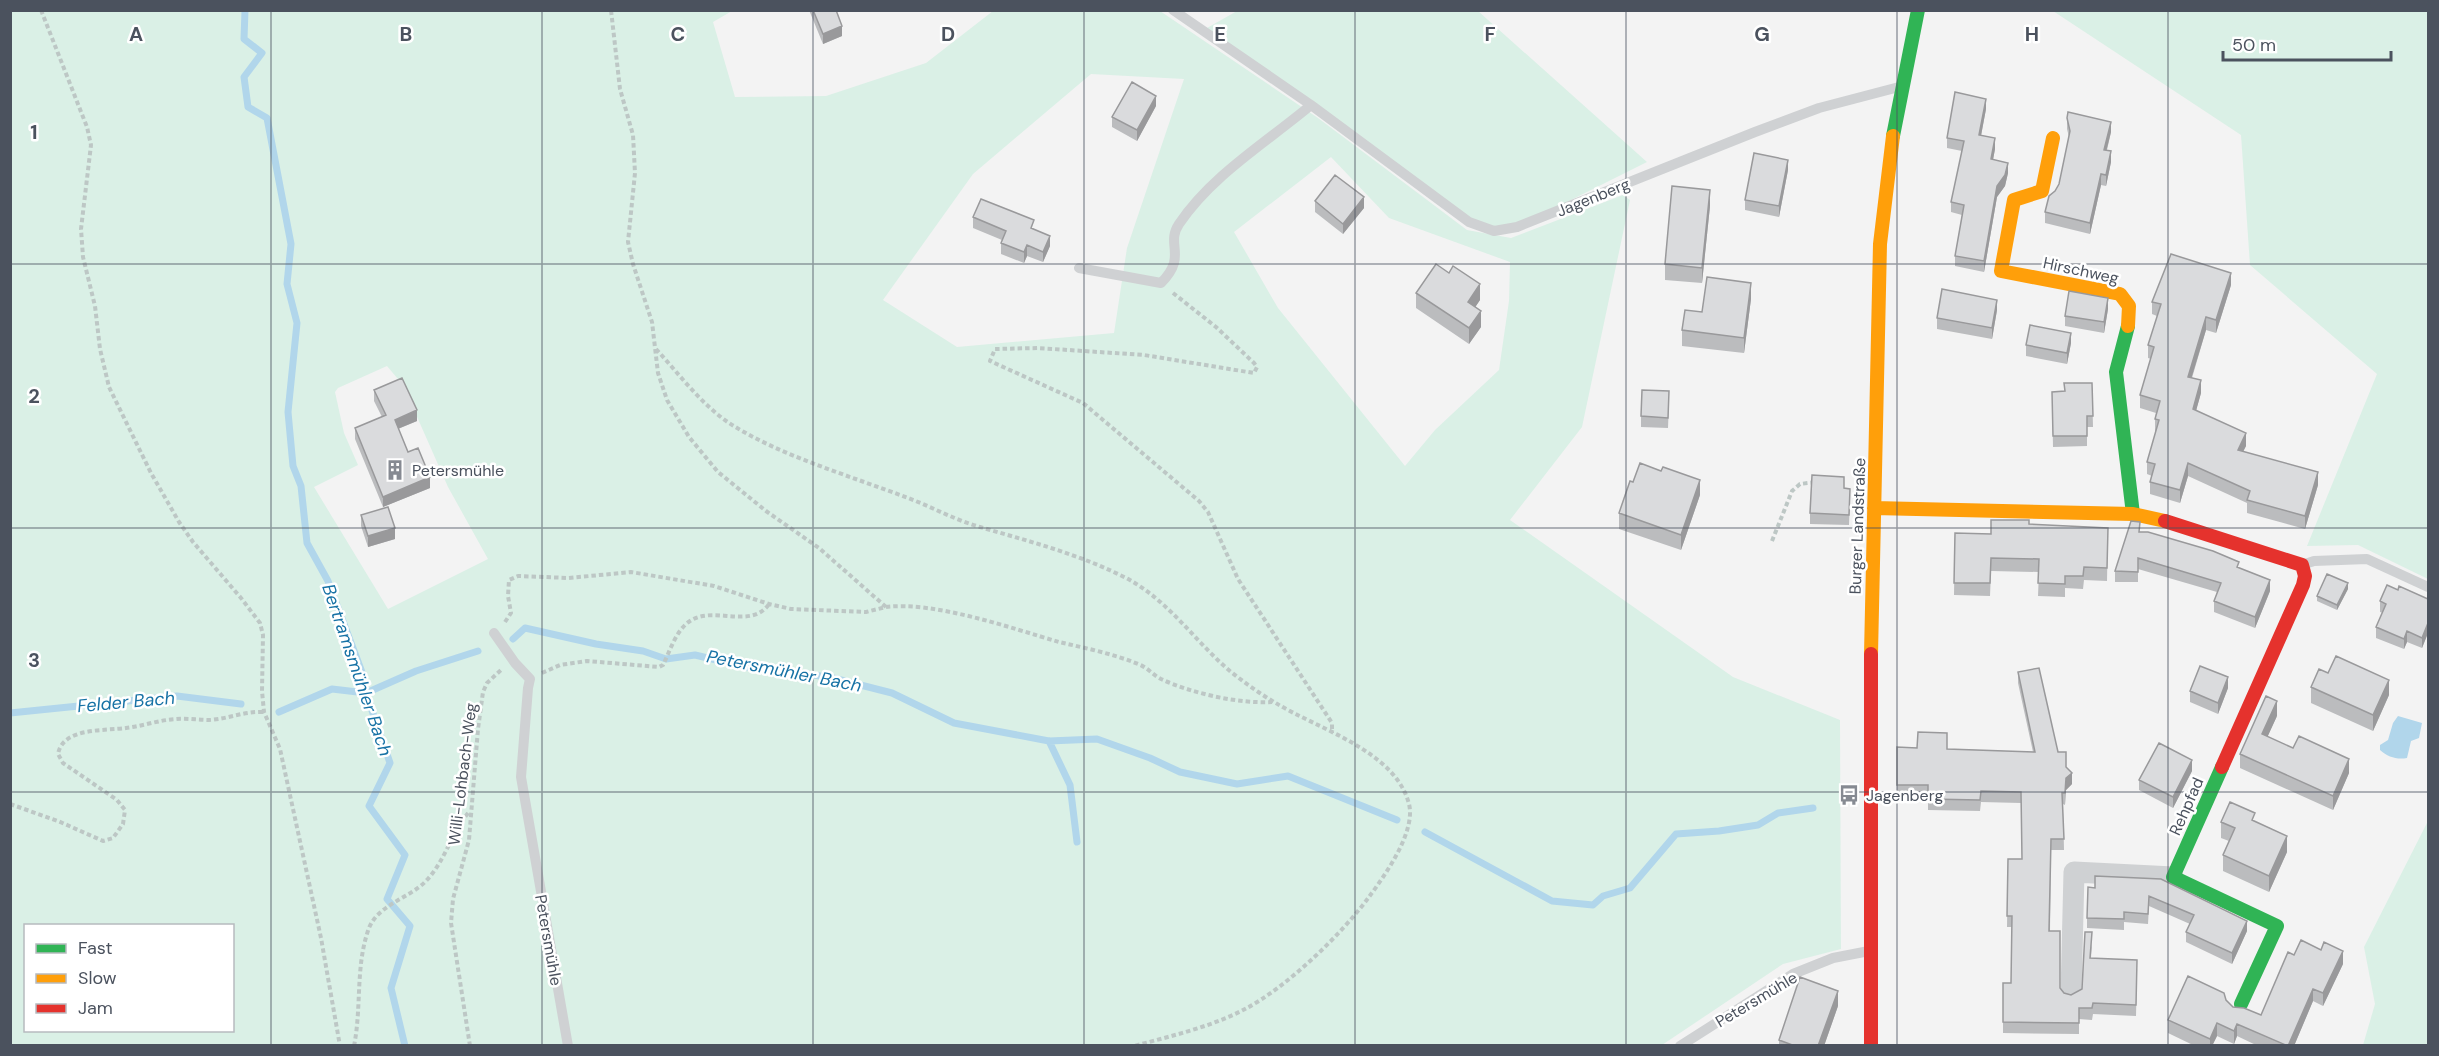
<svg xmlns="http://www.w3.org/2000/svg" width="2439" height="1056" viewBox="0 0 2439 1056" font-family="'DM Sans',sans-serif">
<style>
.green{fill:#daf0e6;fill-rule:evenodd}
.water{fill:#b1d6eb}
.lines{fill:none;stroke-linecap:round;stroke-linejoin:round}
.stream{stroke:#b1d6eb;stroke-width:7}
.path{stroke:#bdc7c5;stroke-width:4;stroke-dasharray:4.5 3;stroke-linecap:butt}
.lane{stroke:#cfd1d3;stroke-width:10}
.street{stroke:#cfd1d3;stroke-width:21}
.fast{stroke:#30b455;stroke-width:14}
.slow{stroke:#ff9f0a;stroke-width:14}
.jam{stroke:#e5322d;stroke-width:14}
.wall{fill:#bbbcbe}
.shaded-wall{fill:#99999b}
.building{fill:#dadbdd;stroke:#99999b;stroke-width:1.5}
.grid{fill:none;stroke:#4b525e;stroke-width:1.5;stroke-opacity:0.55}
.labels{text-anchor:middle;stroke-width:5;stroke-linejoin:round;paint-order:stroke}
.street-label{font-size:16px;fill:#4b525e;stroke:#fff}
.poi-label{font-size:16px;fill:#4b525e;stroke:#fff;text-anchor:start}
.water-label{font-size:18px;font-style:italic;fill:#1772a5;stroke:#fff}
.grid-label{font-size:20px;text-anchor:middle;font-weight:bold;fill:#4b525e;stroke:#fff;stroke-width:5;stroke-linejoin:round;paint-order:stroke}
</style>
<rect width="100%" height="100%" fill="#f3f3f3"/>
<path class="green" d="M10,11H732L713,22L735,97L826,96L926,63L993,11H1160L1318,118L1467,230L1511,238L1623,195L1630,200L1582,427L1510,520L1733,677L1840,720L1841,949L1783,964L1662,1045H11ZM1091,74L1184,79L1127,248L1114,333L957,347L883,300L973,174ZM1331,157L1389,218L1510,262L1509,301L1499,370L1435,430L1405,466L1278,308L1234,232ZM387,366L403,385L448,487L488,559L388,609L314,487L358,465L344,433L335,392L338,388ZM26,926H232V1030H26Z
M1237,11H1478L1647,162L1517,227L1494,231L1469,222L1207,28Z
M2053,11H2428V579L2358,545L2307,546L2377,374L2250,265L2241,135Z
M2428,821V1045H2363L2375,1004L2364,947Z"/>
<path class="water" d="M2398,716L2422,723L2419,738L2411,741L2407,758C2397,760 2388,757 2380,750V745L2388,740L2393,723Z"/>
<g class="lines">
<path class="stream" d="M245,10L244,39L262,53L244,77L248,107L267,118L291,244L287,284L297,323L288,412L293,466L301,486L307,543L328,581L363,675L366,693L390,763L369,806L405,855L387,899L410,926L391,988L405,1046
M513,639L525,628L596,644L643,651L666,659L695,655L746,667L829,677L892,693L954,723L1049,741L1097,739L1150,758L1180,772L1237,784L1288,776L1397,820
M279,712L332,689L366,693L416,671L478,651
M10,713L177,696L241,704
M1049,741L1070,785L1077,842
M1425,832L1552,901L1593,905L1603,896L1630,888L1676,834L1719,831L1758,825L1778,813L1813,808"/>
<path class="path" d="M41,10L87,127L91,145L81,229L83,257L95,306L100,349L109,387L151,473L179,522L193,542L241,598L260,623L263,635L262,691L264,712L280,749L321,938L340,1046
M1173,293L1216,327L1254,363L1257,367L1254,373L1144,355L1038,348L995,349L990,361L1083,403L1199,501L1208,512L1238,579L1332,723V733
M656,349C679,374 701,404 729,423C780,456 851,476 908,498C932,507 955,520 980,527C1028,541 1075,553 1120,575C1167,597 1193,640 1231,672C1245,683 1259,693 1274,702C1317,729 1395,750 1409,804C1416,832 1385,875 1369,897C1340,936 1287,987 1245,1009C1211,1027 1171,1036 1134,1046
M1772,541L1792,491L1800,484L1816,482
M886,607C934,601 1011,628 1059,642C1085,648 1114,654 1138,664C1147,667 1153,675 1161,679C1191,693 1238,704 1272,702
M505,622L511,613L508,596L509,580L518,576L569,578L631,572L714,586L769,604L791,609L866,612L886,607L819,548L766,511L718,472L689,437L667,400L658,373L652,322L633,264L628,242L635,173L633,135L620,89L611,10
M542,673L560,665L587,661L659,667L663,665C670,651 676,630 690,621C714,605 751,630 769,604
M10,804L58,821L103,841L113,838L123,824L125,810L117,800L63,763L58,754C63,727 105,731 126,728C143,726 159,720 176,719C187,718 198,720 209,720C228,719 244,711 264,712
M354,1046C362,1006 355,966 369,928C378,905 409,898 425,882C445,862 451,833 469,812
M470,1046L451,923L453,899L469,840L478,729L483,692L487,683L501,670"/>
<path class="lane" d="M1173,10L1311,105L1469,222L1494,231L1517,227L1755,132L1819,108L1899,87
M1079,268L1161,283C1188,256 1165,245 1179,224C1212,175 1267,142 1311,105
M2302,565L2314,561L2367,559L2428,587
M494,633L515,663L530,679L528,688L521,777L568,1046
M1680,1046L1793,974L1833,958L1869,951"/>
<path class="street" d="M2071,994L2074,872L2173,877"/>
<path class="fast" d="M1893,136L1918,10
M2128,326L2116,372L2133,514
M2222,767L2173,877L2277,926L2241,1004"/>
<path class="slow" d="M2053,138L2042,191L2014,200L2001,271L2120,294L2129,306L2128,326
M1874,508L2133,514L2165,521
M1871,654L1880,244L1893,136"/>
<path class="jam" d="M2165,521L2302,565L2305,576L2303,585L2222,767
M1871,654V1046"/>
</g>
<path class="wall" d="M809,10H836L842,36L823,44Z
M1156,106L1137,141L1112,127V117Z
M1986,109L1981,136L1995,149L1993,160L2008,173L2005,186L1997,197L1984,272L1955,266V256L1962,215L1951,212V202L1962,151L1947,148V138Z
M2067,118L2111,132L2107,150L2111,162L2106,186L2101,185L2090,234L2045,223V212L2059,184L2069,137L2067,129Z
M1788,170L1779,217L1745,210V200Z
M1315,201L1364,208L1343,234L1315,212Z
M1710,206L1702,283L1665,280V264Z
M973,217L1034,229L1050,246L1043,262L1027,256L1024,263L1001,254V243L1002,240L973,228Z
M2231,285L2216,333L2206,330L2192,378L2201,393L2196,410L2246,446L2243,451L2318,485L2305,529L2247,513V503L2188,476L2180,503L2150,494V482L2152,476L2147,474V462L2156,432H2155V419L2156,413L2140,408V395L2151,359L2148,358V345L2157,316L2152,314V302Z
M1416,293L1480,300L1475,307L1481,327L1469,344L1416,308Z
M1751,299L1744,353L1682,346V330L1702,312Z
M2108,309L2104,333L2065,326V316Z
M1997,310L1992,339L1937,329V318Z
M2071,343L2067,364L2026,356V345Z
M2092,383L2093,427H2087V446L2053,447L2052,392L2064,391Z
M374,390L417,421L398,429L408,452L430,488L383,507L355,439V428L382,417L374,401Z
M1669,402L1668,428L1641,427V416Z
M1844,488L1850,499L1849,525L1810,524V513Z
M1700,495L1681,550L1619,529V513Z
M361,515L395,539L368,547L361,526Z
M2029,524L2108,528L2107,581L2084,580L2083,589L2065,588V597L2038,596L2039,572L1991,571L1990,596L1954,595L1955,533L1991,534Z
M2140,532L2239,568L2270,591L2255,628L2214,612V601L2217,592L2138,569V582H2115V571Z
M2348,589L2337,610L2317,601V596Z
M2398,590L2428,599V633L2422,648L2407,642L2404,649L2376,638V627L2383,613L2380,612V601Z
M2018,672L2058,752L2066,767L2072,784L2066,790L2065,805L2063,804L2064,850H2051L2050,931L2060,988L2064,993L2071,995L2082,989L2092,943L2091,958L2137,971L2136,1016L2093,1014L2092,1020L2079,1019V1034L2003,1033V983H2011L2012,927H2007L2008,859H2022L2021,803L1981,802L1980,811L1928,810V796H1897V747L2033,752L2018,683Z
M2328,673L2389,695L2373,731L2311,703V687Z
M2228,688L2218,714L2190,702V691Z
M2277,716L2267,737L2349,773L2333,810L2240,768V754Z
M2192,771L2173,808L2139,790V780Z
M2221,822H2255L2287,852L2269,892L2223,871V855L2229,841L2221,838Z
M2095,876L2247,931L2232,964L2186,942V932L2190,924L2149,906L2148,924L2124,922V930L2087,928V918L2095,888Z
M2294,955L2343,964L2323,1006L2313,1001L2294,1046H2258L2237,1036L2234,1044L2217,1036L2212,1046H2195L2168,1033V1020L2226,1000L2233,1007L2261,1015Z
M1838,1006L1824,1046H1779V1040Z"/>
<path class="shaded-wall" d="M842,26V36L823,44V34Z
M1156,96V106L1137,141V130Z
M1986,99V109L1979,146V135Z
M2111,122V132L2104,160V150Z
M1995,138V149L1991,170V159Z
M2111,151V162L2106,186V175Z
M1788,160V170L1779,217V206Z
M2008,163V173L2005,186L1997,197L1984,272V261L1997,186Z
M2101,174V185L2090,234V223Z
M1710,190V206L1702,283V268Z
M1364,197V208L1343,234V224Z
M1050,236V246L1043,262V252Z
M1027,245V256L1024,263V252Z
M2231,273V285L2216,333V320Z
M1751,283V299L1744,353V338Z
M1480,284V300L1468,318V302Z
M2108,298V309L2104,333V322Z
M1997,300V310L1992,339V328Z
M1481,311V327L1469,344V328Z
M2206,317V330L2188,389V377Z
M2071,333V343L2067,364V353Z
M2201,380V393L2193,422V409Z
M417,410V421L395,430V420Z
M2246,433V446L2238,462V450Z
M2188,463V476L2180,503V490Z
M2318,472V485L2305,529V516Z
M430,477V488L383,507V497Z
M1700,480V495L1681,550V535Z
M395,528V539L368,547V536Z
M2270,580V591L2255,628V617Z
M2348,583V589L2337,610V605Z
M2428,623V633L2422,648V638Z
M2407,631V642L2404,649V639Z
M2228,677V688L2218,714V703Z
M2389,680V695L2373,731V715Z
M2277,701V716L2262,749V734Z
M2349,759V773L2333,810V796Z
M2192,760V771L2173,808V797Z
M2072,773V784L2066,790L2065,805L2066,778Z
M2287,836V852L2269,892V876Z
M2247,921V931L2232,964V953Z
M2343,951V964L2323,1006V993Z
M2313,989V1001L2294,1046H2288Z
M1838,991V1006L1824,1046H1818Z
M2217,1023V1036L2212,1046H2210V1039Z
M2237,1024V1036L2234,1044V1031Z"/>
<path class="building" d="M813,10H836L842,26L823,34Z
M1132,82L1156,96L1137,130L1112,117Z
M1955,92L1986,99L1979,135L1995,138L1991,159L2008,163L2005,175L1997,186L1984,261L1955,256L1964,205L1951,202L1964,141L1947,138Z
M2068,112L2111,122L2104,150L2111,151L2106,175L2101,174L2090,223L2045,212L2049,196L2055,191L2059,184L2070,131L2067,118Z
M1754,153L1788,160L1779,206L1745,200Z
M1335,175L1364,197L1343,224L1315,201Z
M1672,186L1710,190L1702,268L1665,264Z
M981,199L1034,220L1031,228L1050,236L1043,252L1027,245L1024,252L1001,243L1006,231L973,217Z
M2171,254L2231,273L2216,320L2206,317L2188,377L2201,380L2193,409L2246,433L2238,450L2318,472L2305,516L2247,500L2250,491L2188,463L2180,490L2150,482L2155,464L2147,462L2159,420L2155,419L2160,401L2140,395L2154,347L2148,345L2161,304L2152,302Z
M1436,264L1449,273L1453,266L1480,284L1468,302L1481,311L1469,328L1416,293Z
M1707,277L1751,283L1744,338L1682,330L1685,310L1702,312Z
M1942,289L1997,300L1992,328L1937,318Z
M2069,291L2108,298L2104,322L2065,316Z
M2030,325L2071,333L2067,353L2026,345Z
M402,378L417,410L395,420L408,452L418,448L430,477L383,497L355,428L386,415L374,390Z
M2064,383H2092L2093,416H2087V436H2053L2052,392L2065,391Z
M1642,390L1669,391L1668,418L1641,416Z
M1640,463L1661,471L1663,467L1700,480L1681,535L1619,513L1630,481L1633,482Z
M1812,475L1844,477V488L1850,489L1849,515L1810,513Z
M388,507L395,528L368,536L361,515Z
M1991,520H2029V524L2108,528L2107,568L2084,567L2083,576H2065V584L2038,583L2039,559L1991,558L1990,583H1954L1955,533L1991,534Z
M2131,521L2140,522L2139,532H2148L2213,551L2239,562L2237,567L2270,580L2255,617L2214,601L2221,583L2138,558V572L2115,571Z
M2327,574L2348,583L2337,605L2317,596Z
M2387,585L2398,590L2399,586L2428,599V623L2422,638L2407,631L2404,639L2376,627L2386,604L2380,601Z
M2336,656L2389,680L2373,715L2311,687L2319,669L2328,673Z
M2200,666L2228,677L2218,703L2190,691Z
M2039,668L2058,752H2066V767L2072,773L2066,778L2065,793H2062L2064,839H2051L2049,931H2060V988L2064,993L2071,995L2082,989L2085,932H2092L2090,958L2137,960L2136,1005L2093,1003L2092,1008H2079V1023L2003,1022V983H2011L2012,916H2007L2008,859H2022L2021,792L1981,791L1980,800L1928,799V785H1897V747L1917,748L1918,732L1947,733V749L2035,752L2018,672Z
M2266,696L2277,701L2262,734L2293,748L2299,736L2349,759L2333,796L2240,754Z
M2159,743L2192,760L2173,797L2139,780Z
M2230,802L2255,813L2252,820L2287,836L2269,876L2223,855L2235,828L2221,822Z
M2095,876L2161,879L2247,921L2232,953L2186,932L2194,915L2149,896L2148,914L2124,912V919L2087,918L2088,887L2095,888Z
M2301,940L2321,950L2324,942L2343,951L2323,993L2313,989L2288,1046L2237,1024L2234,1031L2217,1023L2210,1039L2168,1020L2188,976L2224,993L2226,1000L2233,1007L2244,1008L2261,1015L2288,952L2294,955Z
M1800,977L1838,991L1818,1046H1795L1779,1040Z"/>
<path class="grid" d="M271,10V1046M542,10V1046M813,10V1046M1084,10V1046M1355,10V1046M1626,10V1046M1897,10V1046M2168,10V1046M10,264H2428M10,528H2428M10,792H2428"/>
<defs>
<g id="building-bare" transform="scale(1.62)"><path d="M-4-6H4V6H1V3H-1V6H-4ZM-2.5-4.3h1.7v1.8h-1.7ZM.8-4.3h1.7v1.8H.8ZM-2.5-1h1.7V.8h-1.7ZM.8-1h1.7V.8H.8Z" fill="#868a92" stroke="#fff" stroke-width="2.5" paint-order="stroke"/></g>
<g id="bus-bare" transform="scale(1.62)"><path d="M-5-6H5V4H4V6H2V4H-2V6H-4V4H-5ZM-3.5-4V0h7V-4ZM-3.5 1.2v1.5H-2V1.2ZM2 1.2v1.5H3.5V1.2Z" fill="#868a92" stroke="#fff" stroke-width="2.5" paint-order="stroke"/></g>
</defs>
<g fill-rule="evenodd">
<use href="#building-bare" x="395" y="470"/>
<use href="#bus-bare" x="1849" y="795"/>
</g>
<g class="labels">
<g class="street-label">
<text transform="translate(1593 197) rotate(-22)" y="6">Jagenberg</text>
<text transform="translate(2081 270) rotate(12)" y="6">Hirschweg</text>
<text transform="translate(1857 526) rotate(-88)" y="6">Burger Landstraße</text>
<text transform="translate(462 774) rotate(-83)" y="6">Willi-Lohbach-Weg</text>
<text transform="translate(2186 806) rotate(-66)" y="6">Rehpfad</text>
<text transform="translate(549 940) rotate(80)" y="6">Petersmühle</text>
<text transform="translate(1756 999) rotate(-31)" y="6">Petersmühle</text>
</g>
<g class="poi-label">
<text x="412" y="476">Petersmühle</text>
<text x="1866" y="801">Jagenberg</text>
</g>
<g class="water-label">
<text transform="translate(357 670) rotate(71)" y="6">Bertramsmühler Bach</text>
<text transform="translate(784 671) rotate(11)" y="6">Petersmühler Bach</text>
<text transform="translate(126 702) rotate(-5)" y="6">Felder Bach</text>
</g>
</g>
<g class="grid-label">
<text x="136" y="41">A</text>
<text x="406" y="41">B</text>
<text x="678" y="41">C</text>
<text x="948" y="41">D</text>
<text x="1220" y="41">E</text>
<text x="1490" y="41">F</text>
<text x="1762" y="41">G</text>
<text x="2032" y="41">H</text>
<text x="34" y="139">1</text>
<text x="34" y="403">2</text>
<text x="34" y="667">3</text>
</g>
<rect width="2439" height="1056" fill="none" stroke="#4b525e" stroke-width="24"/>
<rect x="24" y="924" width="210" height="108" fill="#ffffff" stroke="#b7babf" stroke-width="1.5"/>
<rect x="36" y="944" width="30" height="9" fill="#30b455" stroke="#b7babf" stroke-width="1.5"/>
<text x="78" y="954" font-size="18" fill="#4b525e">Fast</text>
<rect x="36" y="974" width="30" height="9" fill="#ff9f0a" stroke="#b7babf" stroke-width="1.5"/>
<text x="78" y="984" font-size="18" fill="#4b525e">Slow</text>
<rect x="36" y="1004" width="30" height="9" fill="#e5322d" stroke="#b7babf" stroke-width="1.5"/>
<text x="78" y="1014" font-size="18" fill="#4b525e">Jam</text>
<path d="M2223 51v9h168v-9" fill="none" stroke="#4b525e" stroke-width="3"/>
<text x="2232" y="51" font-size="18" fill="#4b525e" stroke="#ffffff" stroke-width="4.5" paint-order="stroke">50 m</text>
</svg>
